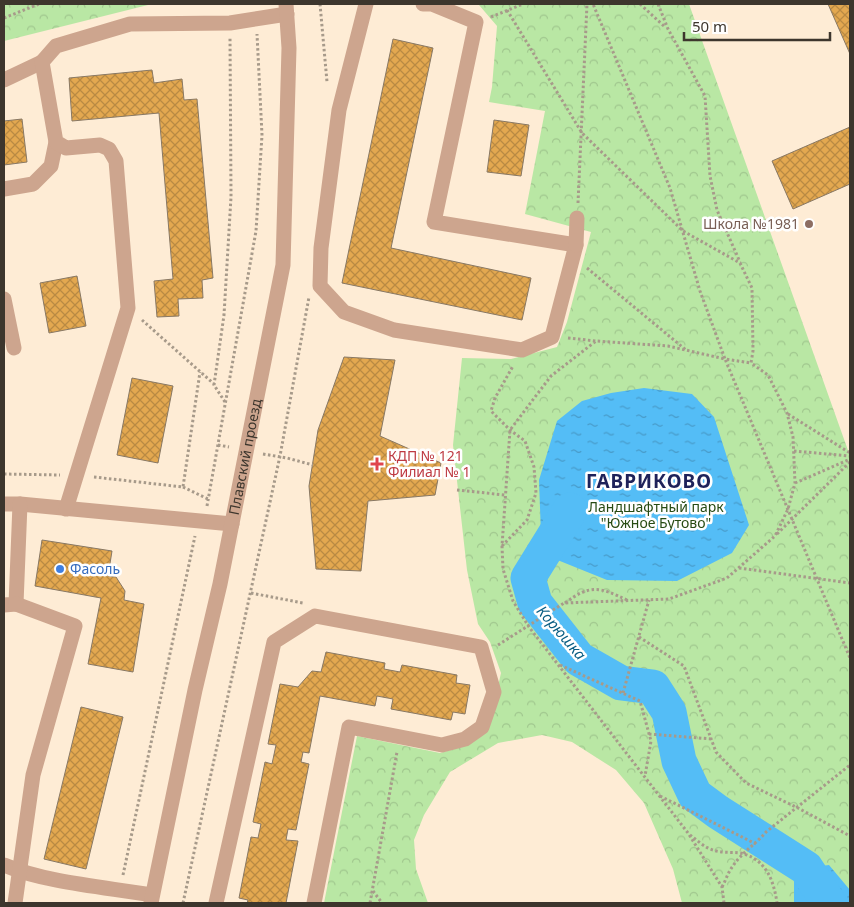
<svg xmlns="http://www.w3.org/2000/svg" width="854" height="907" viewBox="0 0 854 907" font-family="'Noto Sans',sans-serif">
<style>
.park{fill:url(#park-crowns)}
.water{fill:url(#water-ripples)}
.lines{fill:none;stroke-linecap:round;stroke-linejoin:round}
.river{stroke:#54bdf6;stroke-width:35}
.building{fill:url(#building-cross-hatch);stroke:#887864}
.path{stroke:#a79a8a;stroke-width:3;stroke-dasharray:2.5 2.5;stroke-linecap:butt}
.minor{stroke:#cda58e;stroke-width:15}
.education-dot{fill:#8d6e63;stroke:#fff;stroke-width:2}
.health-dot{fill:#e0444e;stroke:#fff;stroke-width:2}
.shop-dot{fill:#3f7fe0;stroke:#fff;stroke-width:2}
.labels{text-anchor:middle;stroke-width:5;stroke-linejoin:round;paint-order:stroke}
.education-label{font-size:14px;fill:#785e54;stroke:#fff;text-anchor:end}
.health-label{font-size:14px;fill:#be3a42;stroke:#fff;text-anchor:start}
.street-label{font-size:14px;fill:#3d362d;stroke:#fff}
.park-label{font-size:14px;fill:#274b13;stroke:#fff}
.shop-label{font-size:14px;fill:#366cbe;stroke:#fff;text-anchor:start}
.water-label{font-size:15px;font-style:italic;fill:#0a5e83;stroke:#fff}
.district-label{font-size:19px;font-weight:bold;letter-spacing:1px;fill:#1e225a;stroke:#fff}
</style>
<defs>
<pattern id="park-crowns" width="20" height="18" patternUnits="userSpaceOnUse" patternTransform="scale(1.25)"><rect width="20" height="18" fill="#b9e7a4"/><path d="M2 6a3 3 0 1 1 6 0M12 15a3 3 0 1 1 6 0" fill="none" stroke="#a0c78e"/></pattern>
<pattern id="water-ripples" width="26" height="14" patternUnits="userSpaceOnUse" patternTransform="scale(1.25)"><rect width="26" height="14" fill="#54bdf6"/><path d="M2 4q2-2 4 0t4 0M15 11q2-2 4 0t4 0" fill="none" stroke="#479ac8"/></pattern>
<pattern id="building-cross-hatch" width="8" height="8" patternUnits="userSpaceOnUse" patternTransform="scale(1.25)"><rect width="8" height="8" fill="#e3a850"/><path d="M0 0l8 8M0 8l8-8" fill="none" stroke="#b98a43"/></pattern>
</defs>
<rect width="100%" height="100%" fill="#feecd5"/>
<path class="park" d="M4,4H152L4,41Z
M498,4H689L850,456V903H682L673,869L644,803L616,770L572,742L542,735L498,743L450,772L424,815L414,840L416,869L428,903H324L357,736L440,753L468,745L489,726L501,673L490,642L478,624L467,570L453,445L462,358L511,359L557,347L567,322L591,232L525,214L545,111L489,102L492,87L497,26L479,5Z"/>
<path class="water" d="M644,388L692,394L714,417L749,525L732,553L677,581L607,580L550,557L539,543L541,535L539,480L557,421L582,401L611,393Z
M829,865L850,890V903H794V874L806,868Z"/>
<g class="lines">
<path class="river" d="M570,510L528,578L535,603L579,659L621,683L653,687L669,712L679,761L695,795L718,812L806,868L829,903"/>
</g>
<path class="building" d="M828,4H850V54Z
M393,39L433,48L391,248L531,278L522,320L342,283Z
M152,70L154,83L182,79L184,100L197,99L213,278L202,280L203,298L178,299L179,316L157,317L154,281L173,279L159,113L72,121L69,78Z
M22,119L27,162L4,165V121Z
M494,120L529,125L521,176L487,172Z
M850,127V184L793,209L772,161Z
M77,276L86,326L49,333L40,283Z
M344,357L395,360L380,436L441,463L435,495L368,501L361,571L316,569L309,486L318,430Z
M132,378L173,386L158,463L117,455Z
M42,540L112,551L108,576L116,577L125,591L124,600L144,604L133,672L88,664L101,598L35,586Z
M326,652L385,663L384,669L400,672L402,665L457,675L456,683L470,685L465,714L453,712L451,720L391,709L393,699L377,696L375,706L320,696L309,753L303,752L301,762L309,764L296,830L288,829L286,840L298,841L286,903H247L248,900L239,898L251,837L258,838L261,824L253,822L265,762L272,764L276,745L268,744L280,684L298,687L312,671L321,672Z
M81,707L123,717L86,869L44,859Z"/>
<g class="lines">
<path class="path" d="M320,4L327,82
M640,4L665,27
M658,4L668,29L705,96L710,176L717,210L740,262
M507,10L582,133L683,231L740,263L752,288L753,351L751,363L725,359L700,291L670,188L593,4
M491,17L523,4
M4,18L39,4
M578,203L587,4
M587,268L686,350
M142,320L214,384
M568,338L596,341
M225,402L214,385L224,315L231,197L230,38
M788,414L850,453
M218,445L229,447
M794,451L850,456
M263,454L287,458L313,465
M4,474L60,475
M94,477L183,487L200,372
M795,483L850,459
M183,487L208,499
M457,490L505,495
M207,506L256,231L262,135L257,34
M777,534L850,462
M502,546L527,520L536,493L534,467L525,441L510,430L491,411L495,398L513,366
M739,568L850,583
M251,593L303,603
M565,603C590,584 600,587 627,600
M639,637L684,666L716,752L746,783L798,808L850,836
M498,645L564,603L669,599L727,578L775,536L788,509L795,483L793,437L787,413L768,375L751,363
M560,665L640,701L651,741L645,776
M623,693L649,600
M649,734L712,739
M660,796L756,844
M690,835C697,840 705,848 713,850C723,854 736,851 744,854C767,861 774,882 777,903
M123,875L195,536
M722,887C726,880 728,872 733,866C741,853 756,844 766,832L850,765
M373,891L382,903
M183,903L280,456L309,297
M370,903L397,752
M724,903L722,887L688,833L529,627L513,601L503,569L502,546L510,430L551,376L596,341L668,346L725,359L850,658"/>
<g class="minor">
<path d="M366,4L339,110L321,248L320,286L344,312L394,330L522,350L552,337L576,245L434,222L476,22L432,4H423"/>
<path d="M4,80L42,62"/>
<path d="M4,189L33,184L51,166L56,142"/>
<path d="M576,245L577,218"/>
<path d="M4,299L14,348"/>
<path d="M4,504H20L232,524"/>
<path d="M66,509L128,308L116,161L109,149L100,145L66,148L56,142L42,62L56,46L130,24L230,23L287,14"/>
<path d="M4,605L16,604L20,504"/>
<path d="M4,865C47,883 105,887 152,895"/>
<path d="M15,903L33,775L75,626L16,604"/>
<path id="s1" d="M151,903L195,690L220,584L283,265L289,48L286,4"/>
<path d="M216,903L274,642L315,616L481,647L494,692L482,727L465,739L442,745L349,727L314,903"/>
</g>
</g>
<circle class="education-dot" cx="809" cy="224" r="5"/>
<path class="health-dot" d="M374.5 456.5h5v5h5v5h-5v5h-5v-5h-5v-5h5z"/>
<circle class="shop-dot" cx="60" cy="569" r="5"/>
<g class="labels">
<g class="education-label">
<text x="799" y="229">Школа №1981</text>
</g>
<g class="health-label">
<text x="388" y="461">КДП № 121<tspan x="388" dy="16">Филиал № 1</tspan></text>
</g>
<g class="street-label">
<text dy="5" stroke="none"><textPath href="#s1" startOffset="456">Плавский проезд</textPath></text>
</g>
<g class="park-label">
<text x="656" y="512">Ландшафтный парк<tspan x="656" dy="16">"Южное Бутово"</tspan></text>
</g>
<g class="shop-label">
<text x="70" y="574">Фасоль</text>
</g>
<g class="water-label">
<text transform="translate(561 633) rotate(49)" y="5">Корюшка</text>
</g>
<g class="district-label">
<text x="649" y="488">ГАВРИКОВО</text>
</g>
</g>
<rect width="854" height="907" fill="none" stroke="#3d362d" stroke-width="10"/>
<path d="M684 32v8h146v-8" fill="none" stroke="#3d362d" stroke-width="2.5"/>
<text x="692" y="32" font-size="15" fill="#3d362d" stroke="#ffffff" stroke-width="4" paint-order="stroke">50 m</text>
</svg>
